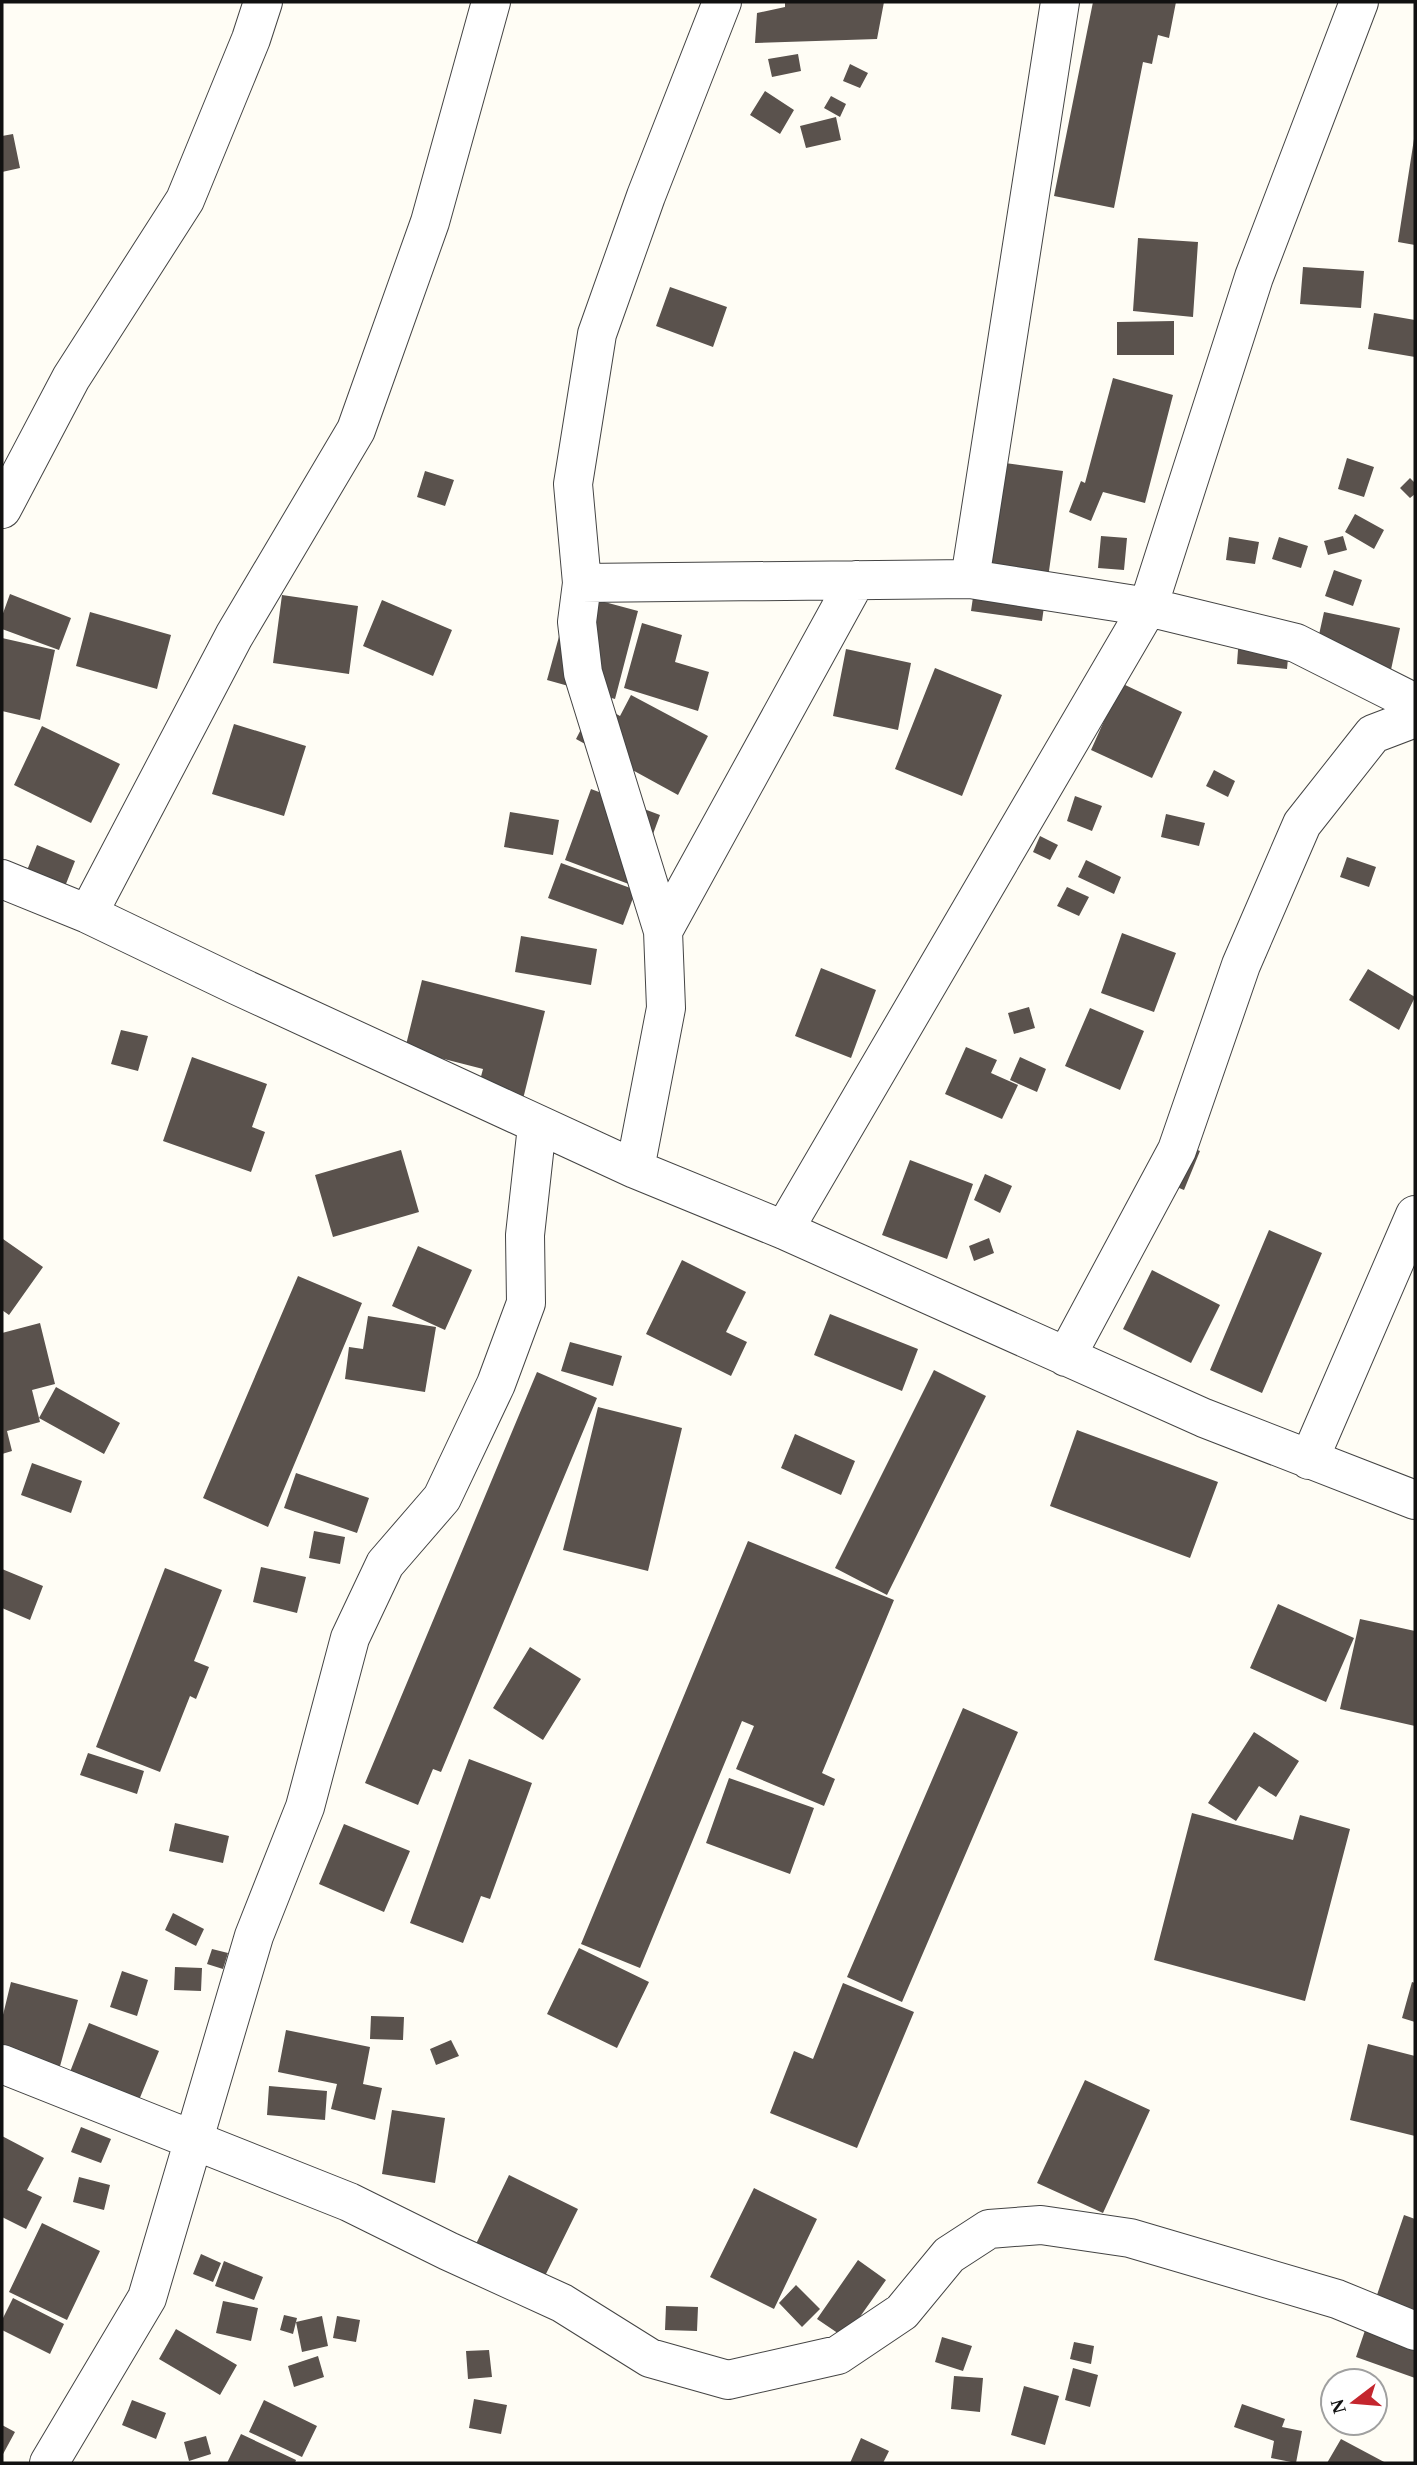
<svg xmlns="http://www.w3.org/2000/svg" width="1417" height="2465" viewBox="0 0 1417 2465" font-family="Georgia,serif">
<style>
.building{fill:#5a524d}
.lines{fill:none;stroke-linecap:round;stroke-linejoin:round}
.street-casing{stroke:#444;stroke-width:40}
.street{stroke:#fff;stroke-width:38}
</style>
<rect width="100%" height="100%" fill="#fffdf5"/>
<path class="building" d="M785,2H884L877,39L755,43L757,13L785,7Z
M1093,2H1176L1169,38L1158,35L1152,64L1143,62L1114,208L1054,196Z
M798,54L801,71L772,77L768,59Z
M850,64L868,73L860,88L843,81Z
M765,91L794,110L780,134L750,115Z
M831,96L846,104L840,117L824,108Z
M836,117L841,140L806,148L800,126Z
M13,134L20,168L2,172V136Z
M1414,139H1415V245L1398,242Z
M1138,238L1198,242L1193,317L1133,311Z
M1303,267L1364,271L1361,308L1300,304Z
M670,287L727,307L713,347L656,326Z
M1374,313L1415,320V357L1368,349Z
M1174,321V355H1117V322Z
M1113,378L1173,395L1145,503L1103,492L1091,521L1069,512L1081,481L1085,483Z
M1347,458L1374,467L1364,497L1338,489Z
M1005,463L1063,471L1042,621L971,611L982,535Z
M425,471L454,480L445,506L417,497Z
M1410,478L1415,483V494L1410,498L1400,488Z
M1355,514L1384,530L1374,549L1345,532Z
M1101,536L1127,538L1124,570L1098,568Z
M1343,536L1347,550L1328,555L1324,541Z
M1229,537L1259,542L1255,564L1226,560Z
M1279,537L1308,546L1301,568L1272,559Z
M1334,570L1362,580L1353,606L1325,596Z
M571,593L638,611L615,699L547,680Z
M10,594L71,618L59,650L2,629V616Z
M282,595L358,606L349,674L273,663Z
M382,600L452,630L433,676L363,646Z
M90,612L171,635L157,689L76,666Z
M1324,612L1400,628L1389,679L1313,662Z
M1240,621L1291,626L1287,669L1237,664Z
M642,623L682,635L675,662L709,672L698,711L624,688Z
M2,638L55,650L40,720L2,711Z
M846,649L911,663L898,730L833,716Z
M935,668L1002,695L962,796L895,769Z
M1121,683L1182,712L1152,778L1091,750Z
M631,695L708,736L678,795L576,739L595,702L620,716Z
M234,724L306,746L284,816L212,794Z
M42,726L120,764L91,823L14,785Z
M1214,770L1235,781L1228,797L1206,786Z
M591,789L660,815L634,886L565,860Z
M1075,796L1102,806L1092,831L1067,821Z
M510,812L559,820L553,855L504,847Z
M1166,814L1205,823L1199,846L1161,837Z
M1040,836L1058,845L1050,860L1033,852Z
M37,845L75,861L62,894L24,878Z
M1347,857L1376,867L1369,887L1340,877Z
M1086,860L1121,877L1114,894L1078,877Z
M561,863L636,890L623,925L548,898Z
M1067,887L1089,897L1079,916L1057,906Z
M1122,933L1176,953L1154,1012L1101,993Z
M521,936L597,949L591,985L515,972Z
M821,968L876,990L851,1058L795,1036Z
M1368,969L1415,997L1399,1030L1349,1000Z
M422,980L545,1011L521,1107L476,1095L483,1069L405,1049Z
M1029,1007L1035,1028L1014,1034L1008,1013Z
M1090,1008L1144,1031L1120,1090L1065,1066Z
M121,1030L148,1036L138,1071L111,1064Z
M966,1047L997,1060L991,1073L1018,1085L1002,1119L945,1094Z
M192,1057L267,1084L252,1127L265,1132L251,1172L163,1141Z
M1020,1057L1046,1069L1037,1092L1010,1080Z
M1184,1144L1200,1151L1184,1190L1167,1183Z
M401,1150L419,1212L333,1237L315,1175Z
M910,1160L973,1184L947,1259L882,1235Z
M985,1174L1012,1186L1000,1213L974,1200Z
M1269,1230L1322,1253L1262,1393L1210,1370Z
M989,1238L994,1253L974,1261L969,1246Z
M3,1239L43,1267L9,1315L2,1310Z
M418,1246L472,1270L445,1330L392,1306Z
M682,1260L746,1292L726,1332L747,1342L731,1376L646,1334Z
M1152,1270L1220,1305L1191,1363L1123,1329Z
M298,1276L362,1303L268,1527L203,1498Z
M830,1314L918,1349L902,1391L814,1355Z
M368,1316L436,1327L425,1392L345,1379L349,1347L363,1349Z
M40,1323L55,1384L32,1390L39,1418L56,1387L120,1423L104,1454L39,1418L40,1422L7,1431L12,1451L2,1454V1333Z
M570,1342L622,1356L613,1386L561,1371Z
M934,1370L986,1396L887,1595L835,1568Z
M537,1372L597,1398L441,1772L433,1769L418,1805L365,1783Z
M598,1407L682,1428L648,1571L563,1550Z
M1077,1430L1218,1482L1190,1558L1050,1506Z
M795,1434L855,1461L841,1495L781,1468Z
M32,1463L82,1481L71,1513L21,1495Z
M296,1473L369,1498L357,1533L284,1508Z
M314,1531L345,1537L340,1564L309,1558Z
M748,1541L894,1600L822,1773L835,1779L824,1806L736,1769L754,1726L742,1721L640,1968L581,1944Z
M261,1567L306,1577L297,1613L253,1602Z
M165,1568L222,1590L194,1661L209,1667L196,1699L190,1696L160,1772L96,1747Z
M2,1569L43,1586L30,1620L2,1608Z
M1278,1604L1354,1638L1326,1702L1250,1668Z
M1360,1619L1415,1631V1726L1340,1709Z
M530,1647L581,1679L543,1740L493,1708Z
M963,1708L1018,1732L902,2002L847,1977Z
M1254,1732L1299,1761L1276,1797L1259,1786L1236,1821L1208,1803Z
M88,1753L144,1771L137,1794L80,1775Z
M469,1759L532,1783L490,1899L481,1896L463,1943L410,1923Z
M729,1778L814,1808L790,1874L706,1843Z
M1192,1813L1293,1840L1300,1815L1350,1829L1305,2001L1154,1960Z
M175,1823L229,1836L223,1863L169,1851Z
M344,1824L410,1851L384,1912L319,1884Z
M173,1913L204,1929L196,1946L165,1930Z
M579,1948L649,1982L617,2048L547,2014Z
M212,1949L228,1953L223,1969L207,1964Z
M175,1967L202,1968L201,1991L174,1990Z
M122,1971L148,1980L137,2016L110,2007Z
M11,1982L78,2000L59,2070L2,2054V2019Z
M1412,1982L1415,1983V2022L1402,2018Z
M843,1983L914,2012L857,2148L770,2113L794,2051L813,2059Z
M371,2016L404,2017L403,2040L370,2039Z
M89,2023L159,2051L137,2105L68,2077Z
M286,2030L370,2047L363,2084L382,2088L375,2120L331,2109L337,2084L278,2072Z
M451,2040L459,2056L436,2065L430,2049Z
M1368,2044L1415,2056V2136L1350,2120Z
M1085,2080L1150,2110L1103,2213L1037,2183Z
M269,2086L327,2091L325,2120L267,2115Z
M392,2110L445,2118L435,2183L382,2174Z
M81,2127L111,2139L101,2163L71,2152Z
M2,2136L44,2158L27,2190L42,2197L26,2229L2,2217Z
M509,2175L578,2209L543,2280L475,2246Z
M79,2177L110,2185L104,2210L73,2202Z
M754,2188L817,2219L774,2309L710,2277Z
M1404,2215L1415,2219V2378L1356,2357Z
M42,2223L100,2251L67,2320L9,2292Z
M201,2254L221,2263L213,2282L193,2274Z
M858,2260L886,2280L845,2338L817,2319Z
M224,2261L263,2277L254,2300L215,2286Z
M796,2285L820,2309L802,2327L779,2303Z
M13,2298L64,2324L50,2354L2,2330V2320Z
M223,2301L258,2308L251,2341L216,2333Z
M666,2306L698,2307L697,2331L665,2330Z
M284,2315L297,2318L296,2322L322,2316L328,2346L302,2352L296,2322L293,2334L280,2330Z
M337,2316L360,2320L356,2342L333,2338Z
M176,2329L237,2365L220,2395L159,2359Z
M942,2337L972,2346L963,2371L935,2362Z
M1074,2342L1094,2346L1091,2364L1070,2359Z
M489,2350L492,2377L468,2379L466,2351Z
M318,2356L324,2377L294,2387L288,2366Z
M1073,2368L1098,2375L1090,2407L1065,2400Z
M954,2376L983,2378L980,2412L951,2409Z
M1024,2386L1059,2396L1045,2445L1011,2435Z
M474,2399L507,2405L501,2434L469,2428Z
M132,2400L166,2413L156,2439L122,2425Z
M264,2400L317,2426L302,2457L249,2432Z
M1242,2404L1285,2419L1282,2427L1302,2431L1296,2463L1271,2458L1274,2441L1234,2427Z
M2,2425L15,2432L2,2456Z
M241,2434L296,2460L295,2463H227Z
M206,2436L211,2454L189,2461L184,2442Z
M861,2438L889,2451L883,2463H850Z
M1341,2439L1386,2463H1327Z"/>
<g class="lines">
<g class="street-casing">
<path id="street" d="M2,509L71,378L185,200L251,39L263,2
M970,579L1060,2
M582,583L970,579L1148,607L1296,643L1415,703
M2,879L88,914L236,985L635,1169L784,1230L1204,1418L1415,1500
M88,914L234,636L356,430L430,222L491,2
M663,931L856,580
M635,1169L666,1008L663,931L583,673L577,622L582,583L573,484L597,334L646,196L722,2
M784,1230L1148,607L1254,277L1359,2
M1066,1357L1177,1150L1241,965L1302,824L1373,734L1415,718
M1309,1460L1415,1215
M2,2064L349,2202L448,2251L562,2303L650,2358L728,2380L838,2355L902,2312L949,2255L989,2229L1041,2225L1130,2238L1337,2299L1415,2331
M49,2463L147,2298L254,1936L305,1807L350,1638L385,1564L442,1498L496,1384L526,1303L525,1235L537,1126"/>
</g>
<use href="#street" class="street"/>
</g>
<rect width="1417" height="2465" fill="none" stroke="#111111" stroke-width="7"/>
<g transform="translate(1354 2402) rotate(254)"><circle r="33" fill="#ffffff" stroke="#a0a0a0" stroke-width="2"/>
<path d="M0-5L12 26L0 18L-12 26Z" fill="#c4262e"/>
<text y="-10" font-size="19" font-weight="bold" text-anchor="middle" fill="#111111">N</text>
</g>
</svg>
